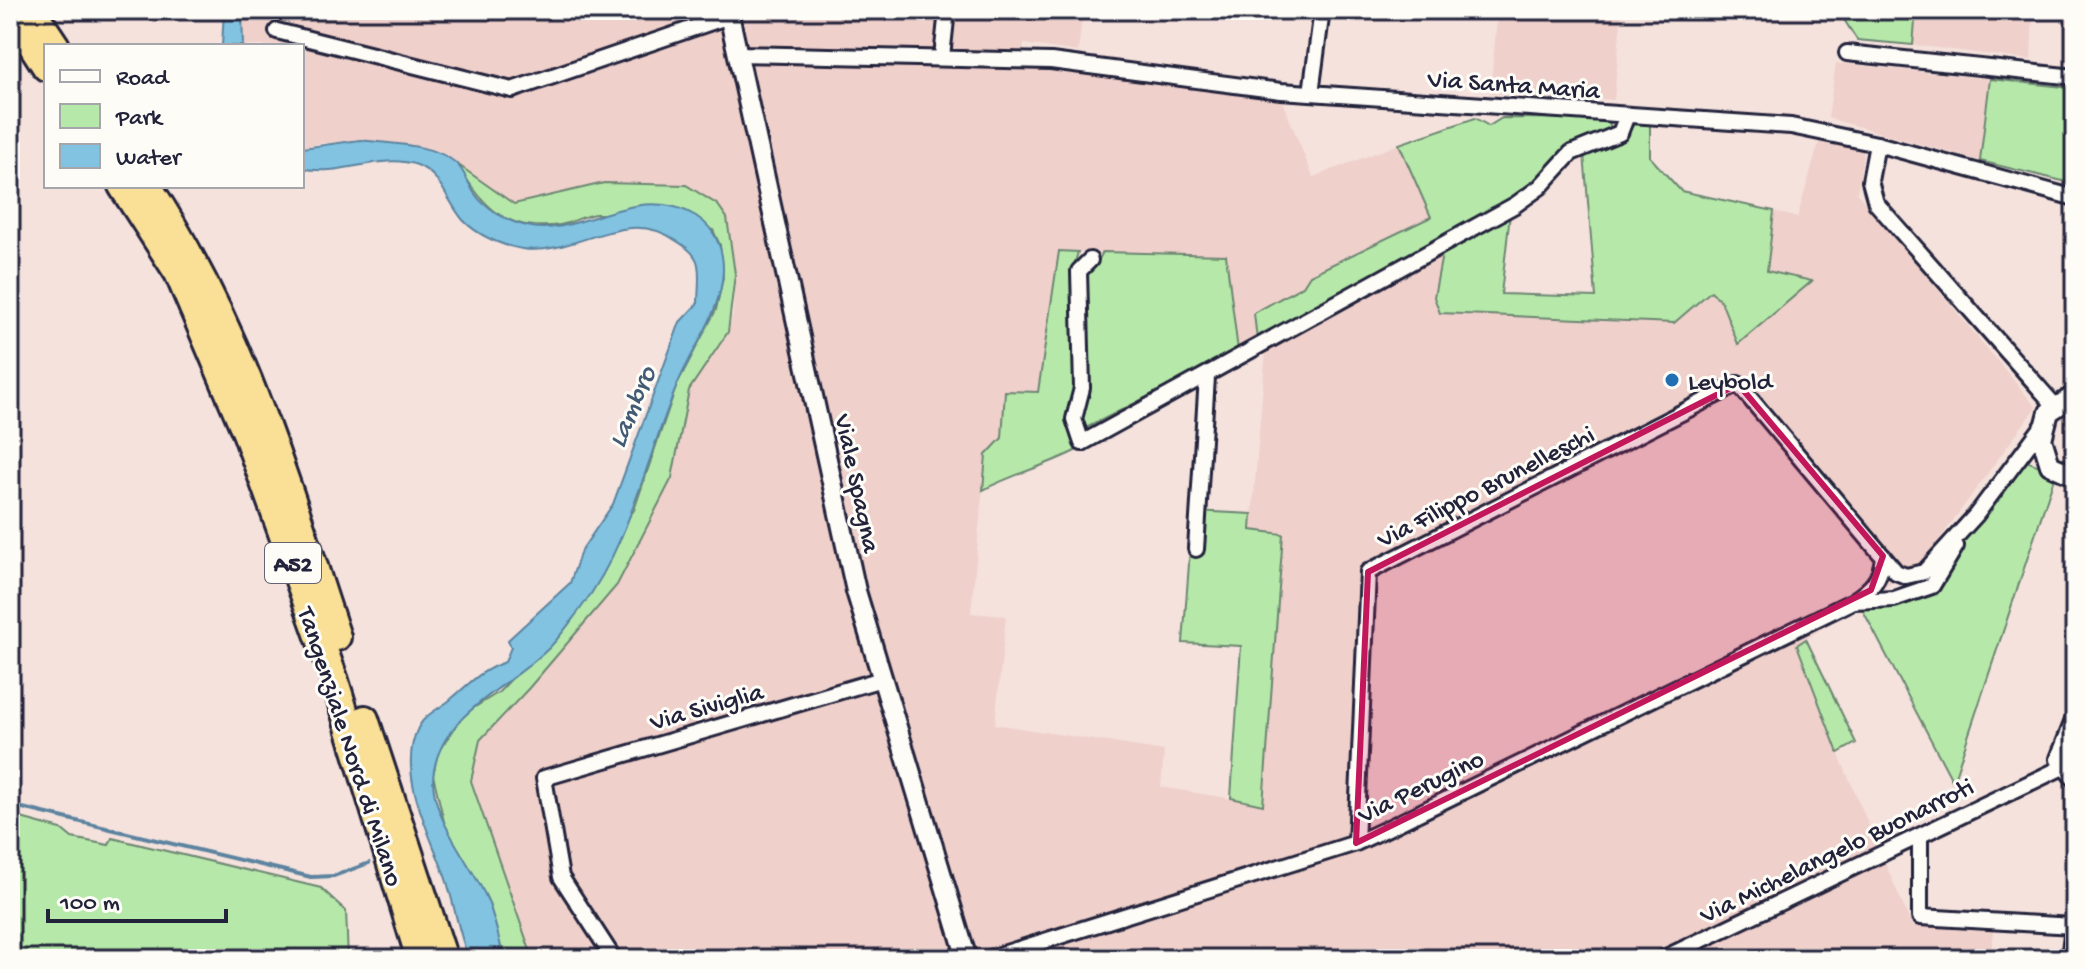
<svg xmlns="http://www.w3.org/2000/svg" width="2085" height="969" viewBox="0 0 2085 969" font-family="'Gochi Hand',sans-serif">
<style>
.built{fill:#efd0cb;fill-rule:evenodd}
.green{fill:#b6e9a9;stroke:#6c8672;stroke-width:2}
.water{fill:#81c3e1;stroke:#5b839f;stroke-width:2}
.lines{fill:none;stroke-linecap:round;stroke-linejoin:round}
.stream{stroke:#5b839f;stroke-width:4}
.minor-casing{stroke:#22223b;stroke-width:20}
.tertiary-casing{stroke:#22223b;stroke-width:24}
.motorway-casing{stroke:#22223b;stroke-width:32}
.minor{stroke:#fdfcf7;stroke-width:14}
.tertiary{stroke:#fdfcf7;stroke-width:18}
.motorway{stroke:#fadf96;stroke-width:26}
.marked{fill:#c2185b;fill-opacity:0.2;stroke:#c2185b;stroke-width:6;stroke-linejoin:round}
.poi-dot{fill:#1f6fb2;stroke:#fdfcf7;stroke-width:3}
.labels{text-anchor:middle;stroke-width:6;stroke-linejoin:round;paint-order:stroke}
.shield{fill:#fdfcf7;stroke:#646373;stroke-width:2}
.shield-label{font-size:24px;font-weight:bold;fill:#22223b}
.street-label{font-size:26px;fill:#22223b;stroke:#fdfcf7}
.poi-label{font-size:26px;fill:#22223b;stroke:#fdfcf7;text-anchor:start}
.water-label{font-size:28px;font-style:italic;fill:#435a75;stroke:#fdfcf7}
</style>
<rect width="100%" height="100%" fill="#f5e2dd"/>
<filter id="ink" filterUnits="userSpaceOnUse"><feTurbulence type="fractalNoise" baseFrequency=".0125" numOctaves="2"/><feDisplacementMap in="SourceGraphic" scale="16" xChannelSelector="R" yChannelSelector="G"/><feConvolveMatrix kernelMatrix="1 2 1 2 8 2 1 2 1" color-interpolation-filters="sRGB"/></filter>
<g filter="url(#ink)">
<path class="built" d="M242,10H1083L1078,52L1024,44L1022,63L1280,96L1313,177L1399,144L1432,217L1310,275L1303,286L1255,313L1258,340L1438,238L1443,249L1440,313L1673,323L1711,291L1721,301L1738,344L1811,282L1766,272L1774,211L1797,218L1821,136L1864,149L1857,193L2036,407L1925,559L1797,645L1838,753L1912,926L1993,930L1991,959H533L471,781L480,740L529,688L617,585L672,478L689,390L728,332L733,314L735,274L727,218L686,185L604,183L514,205L437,152L321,143L302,148V46H243ZM1059,251L1226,256L1239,364L1266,349L1251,530L1283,535L1263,804L1161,787L1164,751L995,724L1006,616L971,613L986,455L1002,438L1005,391L1038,392Z
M1498,10H1622L1614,100L1490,93Z
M1916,10H2033L2031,60L1913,45Z
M1836,63L1990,79L1980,161L1828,118Z"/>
<path class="green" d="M1838,10H1916L1913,45L1857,40Z
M1990,79L2073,88L2071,183L1980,161Z
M1475,118L1489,126L1502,118L1608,119L1612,132L1567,150L1546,167L1530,189L1488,215L1442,236L1257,340L1254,313L1303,286L1310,275L1431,217L1399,144Z
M1635,123H1650V157L1681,191L1774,211L1767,271L1812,281L1738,344L1721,301L1711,291L1674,323L1440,313L1434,297L1443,249L1510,214L1501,294L1596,297L1584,154L1622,140Z
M457,164L514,204L604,183L686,185L718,205L727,218L735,274L728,332L689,390L672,478L617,585L529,688L480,740L471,781L533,959H504L488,901L446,830L433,775L438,752L464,714L499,692L516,674L610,556L624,524L634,510L677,384L716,310L723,277L720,245L713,230C679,226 629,213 596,214C584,215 572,223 560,225C506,233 482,206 457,164Z
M1059,251L1078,252L1073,269L1076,389L1068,421L1079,449C1047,466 1015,473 983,490L986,455L1002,438L1005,391L1038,392Z
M1103,252L1226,255L1238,351L1082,430L1079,422L1087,387L1084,276L1094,268Z
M2021,459L2056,472L1953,782L1859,603L1922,591Z
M1193,511L1252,514L1251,530L1283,534L1263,805L1231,798L1241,646L1183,643Z
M1806,639L1856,743L1838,753L1797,645Z
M10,815L61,829L72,838L109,845L112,838L321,888L346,911L348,959H10Z"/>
<path class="water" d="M224,10H242L243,46H222Z
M360,140C389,144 433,143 456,163C464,170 469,185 475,194C486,210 509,222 527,226C579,239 637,180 696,216C718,230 726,255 722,281C717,319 690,352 676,388C645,462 630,543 581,608C571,621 561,636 550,647C511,687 444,711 434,770C426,813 471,862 487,899C495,918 499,940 504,959H469C459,934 455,908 447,882C433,838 395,775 418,728C425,714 439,709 450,700C469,684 481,670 505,662L511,647L508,640L570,583L581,551L613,504L680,322L698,303C698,291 701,272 697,261C693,251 683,245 675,240C625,205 575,257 522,249C502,246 477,235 463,220C448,203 441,174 417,165C380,152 340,178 302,168V148Z"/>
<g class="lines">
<path class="stream" d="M10,805L311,877L334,876L369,863"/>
<g class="minor-casing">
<path id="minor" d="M277,31L512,90L729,16
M1847,53L2075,77
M737,54L1051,61L1281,91L1791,126L1877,144L2075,198
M942,57L947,10
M1311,93L1322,10
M1877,144L1870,181L1876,203L2056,407
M1090,260L1079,271L1082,388L1074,419L1082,443L1515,205L1540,187L1571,153L1620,133L1627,115
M1196,549L1207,377
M1854,601L1894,599L1932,586L1956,546
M1920,836V917L2073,926L2069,959
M1356,843L1368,572L1738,384L1896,572L1906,576L1924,572L1976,515L2042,427
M614,959L561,877L544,778L882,679
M987,959L1356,843L1384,830L1853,601C1872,589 1881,579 1883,556
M1662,959L2063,767"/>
</g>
<g class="tertiary-casing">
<path id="tertiary" d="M728,10L856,591L967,959
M2075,395L2049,412L2042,439L2050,465L2075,476
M2075,721L2060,759L2075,777"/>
</g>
<g class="motorway-casing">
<path id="motorway" d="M32,10L56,46
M10,11L46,67
M122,186L178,273L247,435L335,681L420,959
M148,186C242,329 284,476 337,637
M365,719L444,959"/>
</g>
<use href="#minor" class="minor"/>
<use href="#tertiary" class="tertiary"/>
<use href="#motorway" class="motorway"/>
</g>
</g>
<path class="marked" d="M1738,384L1883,556L1871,590L1356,843L1368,572Z"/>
<circle class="poi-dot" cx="1672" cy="380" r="8"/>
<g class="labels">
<rect class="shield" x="265" y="543" width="56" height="40" rx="6"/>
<g class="shield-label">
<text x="293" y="571">A52</text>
</g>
<g class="street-label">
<text transform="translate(1514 83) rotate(4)" y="9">Via Santa Maria</text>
<text transform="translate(859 483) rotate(78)" y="9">Viale Spagna</text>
<text transform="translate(1485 485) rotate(-27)" y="9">Via Filippo Brunelleschi</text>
<text transform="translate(706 705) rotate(-16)" y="9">Via Siviglia</text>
<text transform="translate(352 746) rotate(72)" y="9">Tangenziale Nord di Milano</text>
<text transform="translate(1420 785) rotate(-26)" y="9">Via Perugino</text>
<text transform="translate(1836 849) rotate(-26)" y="9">Via Michelangelo Buonarroti</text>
</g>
<g class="poi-label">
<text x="1688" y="389">Leybold</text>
</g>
<g class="water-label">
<text transform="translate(630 406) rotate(-67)" y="10">Lambro</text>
</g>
</g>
<rect width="2085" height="969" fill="none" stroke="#fdfcf7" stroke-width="40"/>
<rect x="20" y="20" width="2045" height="929" fill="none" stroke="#22223b" stroke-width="3" filter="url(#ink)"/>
<rect x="44" y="44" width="260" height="144" fill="#fdfcf7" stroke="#a5a5ac" stroke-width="2"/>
<rect x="60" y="70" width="40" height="12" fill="#fdfcf7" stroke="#a5a5ac" stroke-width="2"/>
<text x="116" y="84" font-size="24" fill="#22223b">Road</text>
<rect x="60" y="104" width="40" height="24" fill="#b6e9a9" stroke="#a5a5ac" stroke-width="2"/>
<text x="116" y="124" font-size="24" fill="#22223b">Park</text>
<rect x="60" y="144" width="40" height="24" fill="#81c3e1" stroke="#a5a5ac" stroke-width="2"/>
<text x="116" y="164" font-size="24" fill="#22223b">Water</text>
<path d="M48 909v12h178v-12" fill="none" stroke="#22223b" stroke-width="4"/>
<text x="60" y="909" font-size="24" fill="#22223b" stroke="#fdfcf7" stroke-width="6" paint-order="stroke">100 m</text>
</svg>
